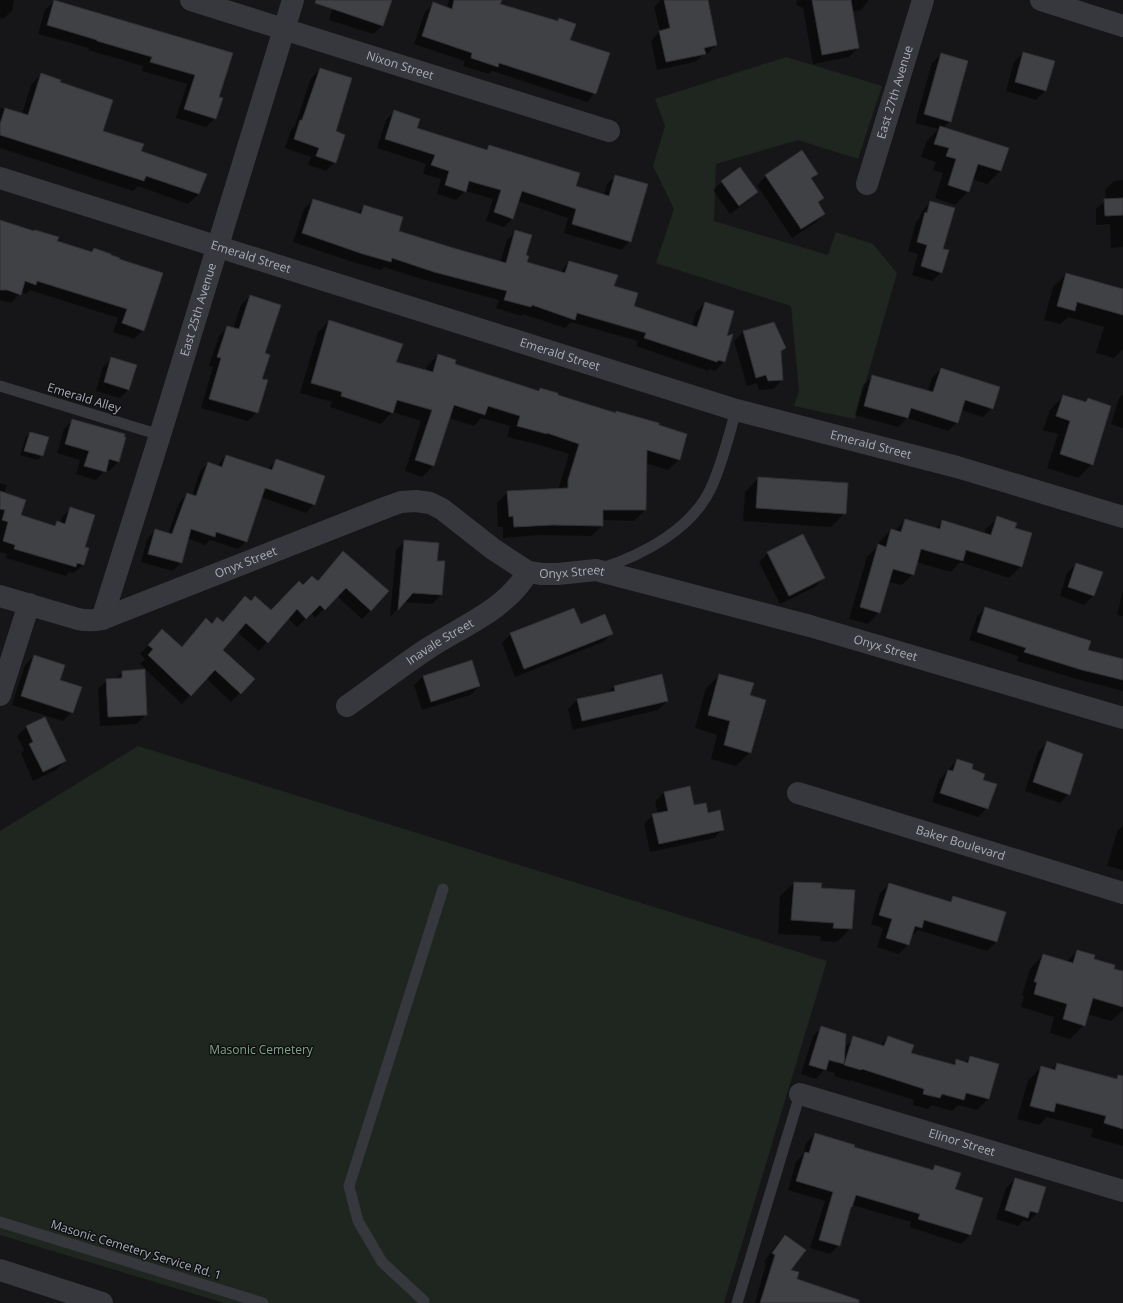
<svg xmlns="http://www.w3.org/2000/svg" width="1123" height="1303" viewBox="0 0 1123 1303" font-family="'Open Sans',sans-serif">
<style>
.green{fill:#1e261f}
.shadow{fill:#0007;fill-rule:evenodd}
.building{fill:#404145;stroke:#303034}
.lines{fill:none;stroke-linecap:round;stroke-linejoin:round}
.service{stroke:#37383d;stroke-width:11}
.minor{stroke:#37383d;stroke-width:22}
.labels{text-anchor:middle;stroke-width:3;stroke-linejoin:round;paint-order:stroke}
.street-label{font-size:12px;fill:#a8adb8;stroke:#111113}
.park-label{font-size:12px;fill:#7fa381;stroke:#111113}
</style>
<rect width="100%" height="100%" fill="#161618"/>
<path class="green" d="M786,57L882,86L858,159L798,140L716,164L714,221L828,255L836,232L873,244L897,273L855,419L794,406L799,391L791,306L656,263L674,209L653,166L665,126L655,99Z
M138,746L827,961L724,1303H224L0,1235V831Z"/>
<path class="shadow" d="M0,0H14L12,11L4,18H0Z
M335,0H391L383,25L373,34L329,20Z
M449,0H501L499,4L556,22L559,19L595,93L587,102L492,71L489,74L463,66L465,61L414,44L425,12L433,4L447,8Z
M661,0H707L716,45L707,54L703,55L695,62L657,70L651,41L660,31L654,7Z
M797,0H869L861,10L852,12L858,48L849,57L813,64L803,8L796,5Z
M54,1L232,54L218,97L215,118L206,127L176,118L187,84L142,71L143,66L88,50L89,48L38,34L45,10Z
M1023,53L1045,91L1036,100L1006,91L1014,62Z
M941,54L950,121L943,128L1000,171L987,184L972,179L968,191L955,205L935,198L943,173L933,170L936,162L921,157L927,141L938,129L915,123L932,63Z
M320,69L334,132L335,162L326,171L308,165L311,157L285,148L291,130L295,126L311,78Z
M41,74L59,83L102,131L140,152L205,174L199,194L188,204L138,186L133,191L0,148V108L22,114L31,85Z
M394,112L416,128L485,150L489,146L574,187L604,195L607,184L616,176L630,241L621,250L564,233L568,218L518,201L513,218L504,227L486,221L493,199L465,191L456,200L437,194L441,179L423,174L426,164L377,148L386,120Z
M817,174L811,179L823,198L817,203L824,214L815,223L792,238L757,185L766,176Z
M1123,180V247L1111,248L1110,224L1096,225V209L1106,200L1105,190L1114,181Z
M722,182L757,192L748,201L730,214L713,190Z
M313,200L357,214L364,206L398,231L500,263L507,240L516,231L525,256L526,263L560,273L569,262L613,287L633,306L692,326L696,312L705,303L725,338L732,336L724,362L715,371L709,369L708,371L636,346L638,341L571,322L565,328L523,314L521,316L496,308L499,300L425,280L384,267L381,270L353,262L293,242L304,209Z
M931,202L942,249V272L932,281L912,275L918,254L908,251L916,222L919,219L922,211Z
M0,221L56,242L91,253L94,249L143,330L134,339L113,332L118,318L30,290L26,294L21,292L11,303L0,300Z
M1067,274L1123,290V349L1114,358L1096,353L1104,327L1068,317L1060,324L1044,320L1053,287Z
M250,296L264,354L257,412L248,421L201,408L213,367L209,366L219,336L228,327L233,329L241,305Z
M329,321L395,363L426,371L427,366L438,355L454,365L538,391L540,389L615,414L616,412L679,459L668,470L645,463V510L634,521L602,520V526L591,536L540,535L503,538V527H498L497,503L508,492L558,490L569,454L536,444L507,437L510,426L481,418L474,426L449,418L433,466L422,477L405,471L421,421L392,412L381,424L330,407L332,402L300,393L318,332Z
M773,323L785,348L780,353L782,380L773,389L759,390L757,383L747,386L734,341L743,332Z
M112,358L129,389L120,398L96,391L103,367Z
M941,369L992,408L983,417L961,410L957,422L948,431L907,418L898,427L855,415L863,385L873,376L928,391L932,378Z
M1123,394V428L1111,424L1119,398Z
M1063,396L1085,402L1088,399L1092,464L1078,478L1047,468L1058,434L1043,430L1050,410Z
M73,420L118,462L109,471L105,470L96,480L76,474L80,460L57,453L64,429Z
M30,433L42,455L38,460L20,455L26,437Z
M226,456L268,469L276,461L314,504L306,513L261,497L246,541L238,549L210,540L205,545L187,538L181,562L173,571L141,562L147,539L155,530L168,534L179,503L187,494L192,496L200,471L208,463L217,466Z
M759,478L845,513L831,527L743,521L745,492Z
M0,483L7,485L4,494L20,516L53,526L57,522L60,523L62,517L70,509L84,548L83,565L74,573L69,572L66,576L6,558L7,554L0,552Z
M997,518L1014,529L1021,566L1009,578L960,562L951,572L916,562L913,574L902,585L888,582L879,612L868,624L849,619L867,557L878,546L880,541L891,530L895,531L905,520L935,529L943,522L984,534L986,529Z
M405,541L436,562H443L441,595L432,604L404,602L390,617L396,550Z
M768,553L824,578L815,587L780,604L759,562Z
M335,561L371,610L362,619L337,596L315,618L311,613L297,627L288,618L259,651L237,632L222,650L253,679L231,702L206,678L182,704L140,664L145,659L140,654L154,639L181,648L206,620L212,625L222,623L250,602L271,611L303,586L317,582Z
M1076,564L1093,596L1084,605L1060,596L1067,573Z
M1123,591V616L1117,615Z
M985,608L1087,651L1123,660V691L1073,678L1017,661L1018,656L969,640L977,617Z
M580,625L612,633L603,642L515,677L502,643L511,634Z
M34,656L59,681L72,712L63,721L12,705L25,665Z
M122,672L146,714L137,724L100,726L98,689L107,680L115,679Z
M720,675L749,696L750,752L736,766L711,759L717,735L695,728L706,688Z
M423,676L479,686L470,695L422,710L414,685Z
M614,686L667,701L658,710L573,730L568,709L577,700L607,694Z
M26,727L65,761L56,770L33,781L21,753L24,750L17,736Z
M1047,743L1069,794L1060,803L1025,791L1038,752Z
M957,760L982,780L987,808L978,817L932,802L939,780Z
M689,787L693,806L707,814L723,829L714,838L650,852L644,824L653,815L658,814L655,802L664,792Z
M1123,825V870L1107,866L1117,832Z
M794,883L851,928L837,942L820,941L821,936L778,934L780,896Z
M889,884L948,902L954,897L1004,912L996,942L987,951L918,930L912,936L908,945L899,954L877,947L883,928L871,924L880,893Z
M1077,951L1113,969L1123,972V1010L1111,1021L1087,1014L1084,1025L1070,1039L1050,1033L1054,1017L1021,1007L1024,996L1022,995L1030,969L1043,955L1066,962Z
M822,1027L844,1048L854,1038L880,1046L888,1037L910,1054L952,1065L957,1060L965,1063L970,1057L988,1099L977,1110L958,1105L952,1111L932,1105L928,1109L913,1105L914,1100L850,1080L849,1081L834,1076L835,1073L824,1070L816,1079L801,1074L813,1036ZM824,1059L836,1061V1063Z
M1057,1064L1116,1079L1118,1077L1123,1079V1146L1091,1137L1093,1129L1047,1117L1039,1125L1017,1119L1028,1081L1041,1067L1051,1070Z
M815,1134L853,1148L931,1170L935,1166L954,1190L982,1198L970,1235L961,1244L910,1227L911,1222L852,1205L849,1209L839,1245L830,1254L810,1248L825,1201L788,1190L796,1162L803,1155L806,1143Z
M1015,1179L1037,1213L1028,1222L1024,1220L1018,1226L996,1219L1006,1188Z
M785,1236L790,1271L795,1280L853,1303H755L766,1264L764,1262L776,1245Z"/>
<path class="building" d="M54,0L233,53L219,97L223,98L216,119L184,109L195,75L150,62L152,57L97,41V40L47,25Z
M316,0H392L383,26L315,3Z
M454,0H502L500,4L558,21L559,18L576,24L570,40L610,53L596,94L499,63L498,67L471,58L472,53L422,36L433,2L452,9Z
M664,0H708L717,45L704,48L706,54L666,62L659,31L670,28Z
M812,0H851L859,48L822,55Z
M1023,52L1055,61L1046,91L1015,82Z
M941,53L968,61L951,122L924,114Z
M320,68L352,78L336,131L345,135L336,163L316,156L319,148L294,139L300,120H302Z
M41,73L61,80L60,82L113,100L103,131L144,144L141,151L207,174L199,194L146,176L144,181L0,135V124L5,108L28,115Z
M394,110L420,119L417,128L487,150L489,145L580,173L576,186L609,196L615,175L648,184L631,242L572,224L576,209L522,191L513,219L494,212L501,190L469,181L466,192L445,185L449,171L431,165L435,155L385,139Z
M940,126L1009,148L1001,171L978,164L969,192L948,185L956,159L946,156L949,148L934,144Z
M802,150L818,174L811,178L824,198L818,202L825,214L801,229L765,175Z
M740,167L758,192L739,206L721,181Z
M1123,198V215L1105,216L1104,199Z
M313,199L361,214L364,205L403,217L399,231L450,247L506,263L515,230L532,235L526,255L529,256L527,262L565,273L569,261L618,275L614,286L638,293L634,306L697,327L705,302L734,311L727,336L733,334L725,362L718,360L717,362L644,338L646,333L577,313L575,320L532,305L531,307L504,300L507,291L434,272L392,258L391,262L363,254L302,233Z
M930,201L955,208L943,249L949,250L942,273L921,266L927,245L917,242L925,212L927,213Z
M0,220L34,231L35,230L59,237L57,241L92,252L94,248L111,254V255L120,258L119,259L163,273L144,331L122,323L127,309L37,281L36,285L25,281L21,295L7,290H0Z
M1066,273L1123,289V315L1077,302L1075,311L1057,306Z
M250,295L281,305L265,353L270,355L262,379L268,380L258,413L209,399L221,358L217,357L227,326L239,329Z
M329,320L403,344L396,362L433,372L438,354L456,360L455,364L539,391L540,388L558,393V395L616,413V411L659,423V425L687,434L680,460L647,450L646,510H603V526L552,525L514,527L513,516L509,517L507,491L568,488V480L579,444L547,433V434L517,426L520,416L488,406L485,415L454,405L434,466L415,460L432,410L397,400L393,413L341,396L342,392L311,383Z
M774,322L786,348L781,351L783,380L768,381L766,375L756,378L743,331Z
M111,357L137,365L129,390L104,382Z
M941,368L1000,387L993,409L965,400L958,423L911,408L908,418L864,406L872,375L933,392Z
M1063,395L1086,402L1088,398L1111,406L1093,465L1060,454L1070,421L1056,416Z
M72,419L125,434L124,437H126L119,462L109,459L106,472L84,466L89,451L65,444Z
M30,432L49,437L43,456L24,451Z
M226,455L272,470L276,459L325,476L315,505L265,488L247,542L216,532L215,537L191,529L182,563L148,554L155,529L172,534L187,493L196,496L208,462L222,467Z
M758,477L848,483L846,514L756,508Z
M0,491L26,500L21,515L55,526L57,521L65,524L70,507L95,515L85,547L89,548L84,565L77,563L76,567L14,549L15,545L3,541L8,522L2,520L5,510L0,509Z
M997,516L1017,523L1015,528L1032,533L1022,567L966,550L963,561L921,549L914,575L893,569L880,613L860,607L878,544L886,547L891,529L901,532L905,519L940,529L942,520L991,535Z
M803,534L825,578L789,596L767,552Z
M404,540L439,543L437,561H445L442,595L413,593L398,610Z
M343,551L389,591L371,611L346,588L325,610L320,605L306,619L297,609L268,643L246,623L223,650L255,679L241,694L215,670L191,696L148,655L153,649L148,645L162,629L182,647L206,618L212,624L217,617L223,622L245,596L251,601L255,596L271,610L299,581L303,585L312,576L318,581Z
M1076,563L1103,572L1094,596L1068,587Z
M985,607L1091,641L1088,650L1123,659V680L1082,670L1024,652L1026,648L977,632Z
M574,608L581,624L605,614L613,634L524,669L510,633Z
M34,655L65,665L60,680L82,687L73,713L21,696Z
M472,660L480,686L431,702L423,676Z
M145,669L147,715L108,717L106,679L122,678V671Z
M662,674L668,701L582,721L577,699L615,691L614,686Z
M719,674L754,683L750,695L766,700L751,753L724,745L730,721L708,715Z
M45,717L66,761L43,772L29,744L33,742L26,726Z
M1047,741L1083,754L1070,795L1033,782Z
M957,759L973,764L972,769L985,774L983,780L997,784L988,809L940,793L948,770L953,771Z
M690,786L694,805L706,803L708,813L720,810L724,830L659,844L652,814L668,811L664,792Z
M794,882L822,883L821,888L855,890L852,929L833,928L834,923L791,920Z
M889,883L951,902L953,896L1006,912L997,942L924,920L922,928L915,926L909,945L886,938L892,919L879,915Z
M1077,950L1095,955L1094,959L1115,965L1114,969L1123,971V1007L1093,998L1085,1026L1063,1019L1067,1004L1034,994L1037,982H1034L1043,954L1073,963Z
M821,1026L846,1034L844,1064L829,1060L826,1070L809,1065Z
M853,1036L884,1046L888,1036L914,1045L911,1053L955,1065L956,1059L968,1063L970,1056L999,1064L989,1099L966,1093L964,1100L942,1094L940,1098L923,1094L924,1089L862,1069L861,1070L844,1065Z
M1057,1063L1117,1079L1118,1075L1123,1076V1129L1104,1123L1106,1116L1056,1103L1054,1112L1030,1106L1041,1066L1055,1070Z
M815,1133L855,1145L854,1147L933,1170L935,1165L961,1173L955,1189L983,1198L971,1235L918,1219L920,1214L856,1195L852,1207H851L840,1246L819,1240L833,1192L796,1181L805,1152L809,1153Z
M1015,1178L1046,1187L1038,1213L1030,1211L1028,1218L1005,1210Z
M785,1235L806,1250L791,1270L799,1272L797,1279L859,1300V1303H760L775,1255L772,1253Z"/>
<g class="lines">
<path class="service" d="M0,386L160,435
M602,568C643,555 692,529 711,488C722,464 729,436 736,410
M0,1222L263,1303
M424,1301L382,1262L358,1221L349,1186L443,889
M737,1303L800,1094"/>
<g class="minor">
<path id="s1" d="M191,0L609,131"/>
<path d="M1041,0L1123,26"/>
<path id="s2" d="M0,178L736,410L957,467L1123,517"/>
<path id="s3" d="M867,184L923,0"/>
<path id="s4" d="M0,596L78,619C87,621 93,621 102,619L387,507L401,502L416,501L430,503L442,509L493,549L528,572L542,574H558L596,570L810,626L1123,718"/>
<path id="s5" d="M102,619L160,435L293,0"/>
<path d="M0,695L29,604"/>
<path id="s6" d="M347,706C374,687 400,667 427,649C462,626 506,610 528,572"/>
<path id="s7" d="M798,793L1123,893"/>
<path id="s8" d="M800,1094L1123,1191"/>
<path d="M0,1270L102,1303"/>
</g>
</g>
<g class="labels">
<g class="street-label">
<text dy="4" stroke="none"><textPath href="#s1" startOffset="219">Nixon Street</textPath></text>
<text dy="4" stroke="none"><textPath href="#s3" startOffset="96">East 27th Avenue</textPath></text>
<text dy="4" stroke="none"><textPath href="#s2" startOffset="263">Emerald Street</textPath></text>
<text dy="4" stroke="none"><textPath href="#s5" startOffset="324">East 25th Avenue</textPath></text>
<text dy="4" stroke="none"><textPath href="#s2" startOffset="587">Emerald Street</textPath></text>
<text transform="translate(84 398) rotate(17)" y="4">Emerald Alley</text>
<text dy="4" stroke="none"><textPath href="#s2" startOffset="911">Emerald Street</textPath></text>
<text dy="4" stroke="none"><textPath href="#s4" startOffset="260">Onyx Street</textPath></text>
<text dy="4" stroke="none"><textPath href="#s4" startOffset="620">Onyx Street</textPath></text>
<text dy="4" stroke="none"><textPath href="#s6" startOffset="113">Inavale Street</textPath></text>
<text dy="4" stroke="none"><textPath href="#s4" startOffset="944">Onyx Street</textPath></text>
<text dy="4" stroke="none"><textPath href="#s7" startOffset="170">Baker Boulevard</textPath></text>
<text dy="4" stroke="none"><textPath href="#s8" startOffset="169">Elinor Street</textPath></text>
<text transform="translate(136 1250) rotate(17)" y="4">Masonic Cemetery Service Rd. 1</text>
</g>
<g class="park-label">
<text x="261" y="1054">Masonic Cemetery</text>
</g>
</g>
</svg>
